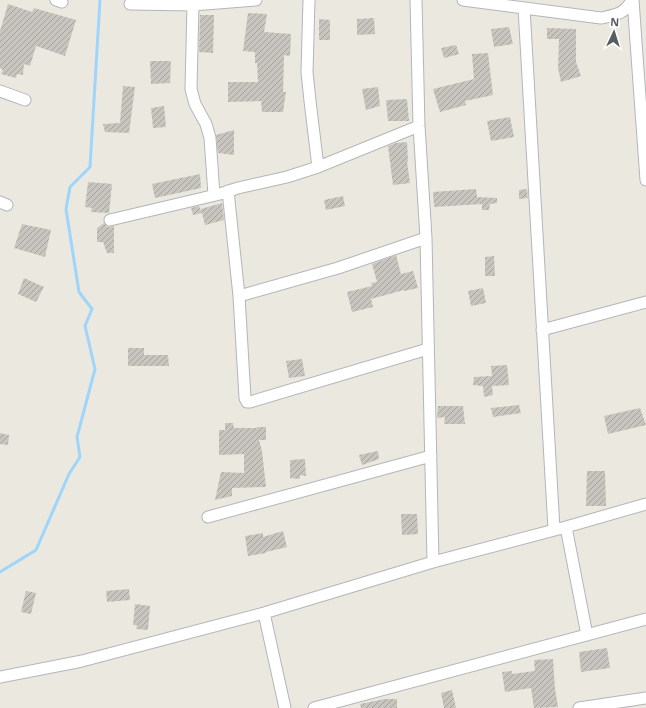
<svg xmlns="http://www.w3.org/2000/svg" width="646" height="708" viewBox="0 0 646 708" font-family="'Noto Sans',sans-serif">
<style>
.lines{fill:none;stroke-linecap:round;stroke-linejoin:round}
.stream{stroke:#9fd5fb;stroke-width:3}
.building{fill:url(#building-hatch)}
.street-casing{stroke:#b2b6ba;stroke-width:13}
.street{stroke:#fff;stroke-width:11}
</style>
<defs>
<pattern id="building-hatch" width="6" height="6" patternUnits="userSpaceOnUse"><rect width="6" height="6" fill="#c8c5bf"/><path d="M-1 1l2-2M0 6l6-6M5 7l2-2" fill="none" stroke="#a5a39f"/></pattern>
</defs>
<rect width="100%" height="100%" fill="#ebe8df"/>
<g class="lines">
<path class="stream" d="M0,572L36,550L69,474L80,457L77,437L95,369L85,326L92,309L79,292L66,209L70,187L90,167L100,0"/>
</g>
<path class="building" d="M8,4L32,12L34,8L76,20L65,56L36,46L30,66L24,64L23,75L17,74L16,78L1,74L3,70L0,68V31Z
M248,13L267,14L264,32L291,34L290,56L284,55L283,92H286L283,112H262L261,101L228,102V82H258L257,63H255V52L243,51Z
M200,15H214L213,53L199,52Z
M374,18L375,34L357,35V19Z
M319,19L330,20V40H319Z
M509,27L513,44L494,47L491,29Z
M547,28L576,29V62L581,76L561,82L558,68L559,39H547Z
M456,45L459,54L444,58L441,48Z
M488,53L493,95L465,101L466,105L440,112L433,89L474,79L472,54Z
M150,61H171L170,83L151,84Z
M123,86L135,87L129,133L105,132L103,124L120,123Z
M378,87L380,106L366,110L362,89Z
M407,99L409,121H388L386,100Z
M164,106L166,127L153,128L151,108Z
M510,117L514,137L491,141L487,121Z
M234,130V155L218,153L216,135Z
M407,142L408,162H407L410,183L393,185L388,146L396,143Z
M200,174L201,188L155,198L152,184Z
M88,182L112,184L109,213L91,212L92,208L85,207Z
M476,189L477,197L497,198V203L490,204L489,210H482V204L434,207L433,192Z
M527,189L528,198L519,199V190Z
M343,196L345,206L326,210L324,200Z
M222,203L224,220L205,225L201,209Z
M199,206L202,213L193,215L191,208Z
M104,223L108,227L114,226V253H107L103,242H97V228Z
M22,224L51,230L45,257L14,248Z
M396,255L401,274L413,271L418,288L404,291V290L371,299L373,307L352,312L347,292L372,286L371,283L377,282L372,264Z
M494,256L495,276H485V257Z
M24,278L44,287L36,302L18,294Z
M483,288L486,303L471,306L468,291Z
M128,348H144V355H168L169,366H128Z
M302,359L305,376L289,378L286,361Z
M507,365L509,385L492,386L493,395L484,397L483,386L473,385L474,377L492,376L491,366Z
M519,405L521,413L493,417L491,408Z
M438,406H463L465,424H444L445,417L437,418Z
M640,408L646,425L608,434L604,416Z
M225,423H233L234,428H257V427H266V440H259L262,451L266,487L232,488V496L215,500L221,472L244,473V454L219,455V430H225Z
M0,433L9,435L8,445L0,444Z
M378,451L379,459L362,465L359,455Z
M305,459L306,476L300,475V479L290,478V460Z
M587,471H605L606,506H586Z
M401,514H417L418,534L402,535Z
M283,531L287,547L266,552V553L248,556L245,536L263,533V537Z
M129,589L130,600L107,602L106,591Z
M26,591L36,593L31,614L21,612Z
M135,604L150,606L148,630L136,629L137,625H133Z
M607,648L610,668L581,672L579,652Z
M553,659L555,689L558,707L534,708L531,688L505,692L502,672L512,671V674L535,671L534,660Z
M452,690L456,708H444L441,693Z
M385,699H397V708H361L360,704Z"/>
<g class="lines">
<g class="street-casing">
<path id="street" d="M56,0L62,2
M309,0L307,72L310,101L318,167
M416,0L419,126L426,238L433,562
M463,0L601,18C615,15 625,14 632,0
M633,0L646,180
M130,4L193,5L256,0
M193,5L191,89L195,104L206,124L210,138L214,195
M524,8L554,529
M0,91L25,100
M228,191L239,296L245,398L247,402H250L428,349
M0,202L7,205
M110,220L220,194L238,188L287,177L318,167L419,126
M239,296L338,268L426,238
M542,330L646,302
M208,517L431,456
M566,527L587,635
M264,613L285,708
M0,677L82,661L264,613L433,562L566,527L646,504
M314,708L646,619
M579,708L646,698"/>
</g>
<use href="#street" class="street"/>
</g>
<g transform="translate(614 32) rotate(4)" stroke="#ffffff" stroke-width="3" paint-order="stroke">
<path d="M0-3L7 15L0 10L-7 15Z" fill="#585c60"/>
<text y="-6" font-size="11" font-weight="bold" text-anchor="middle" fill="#585c60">N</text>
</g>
</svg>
